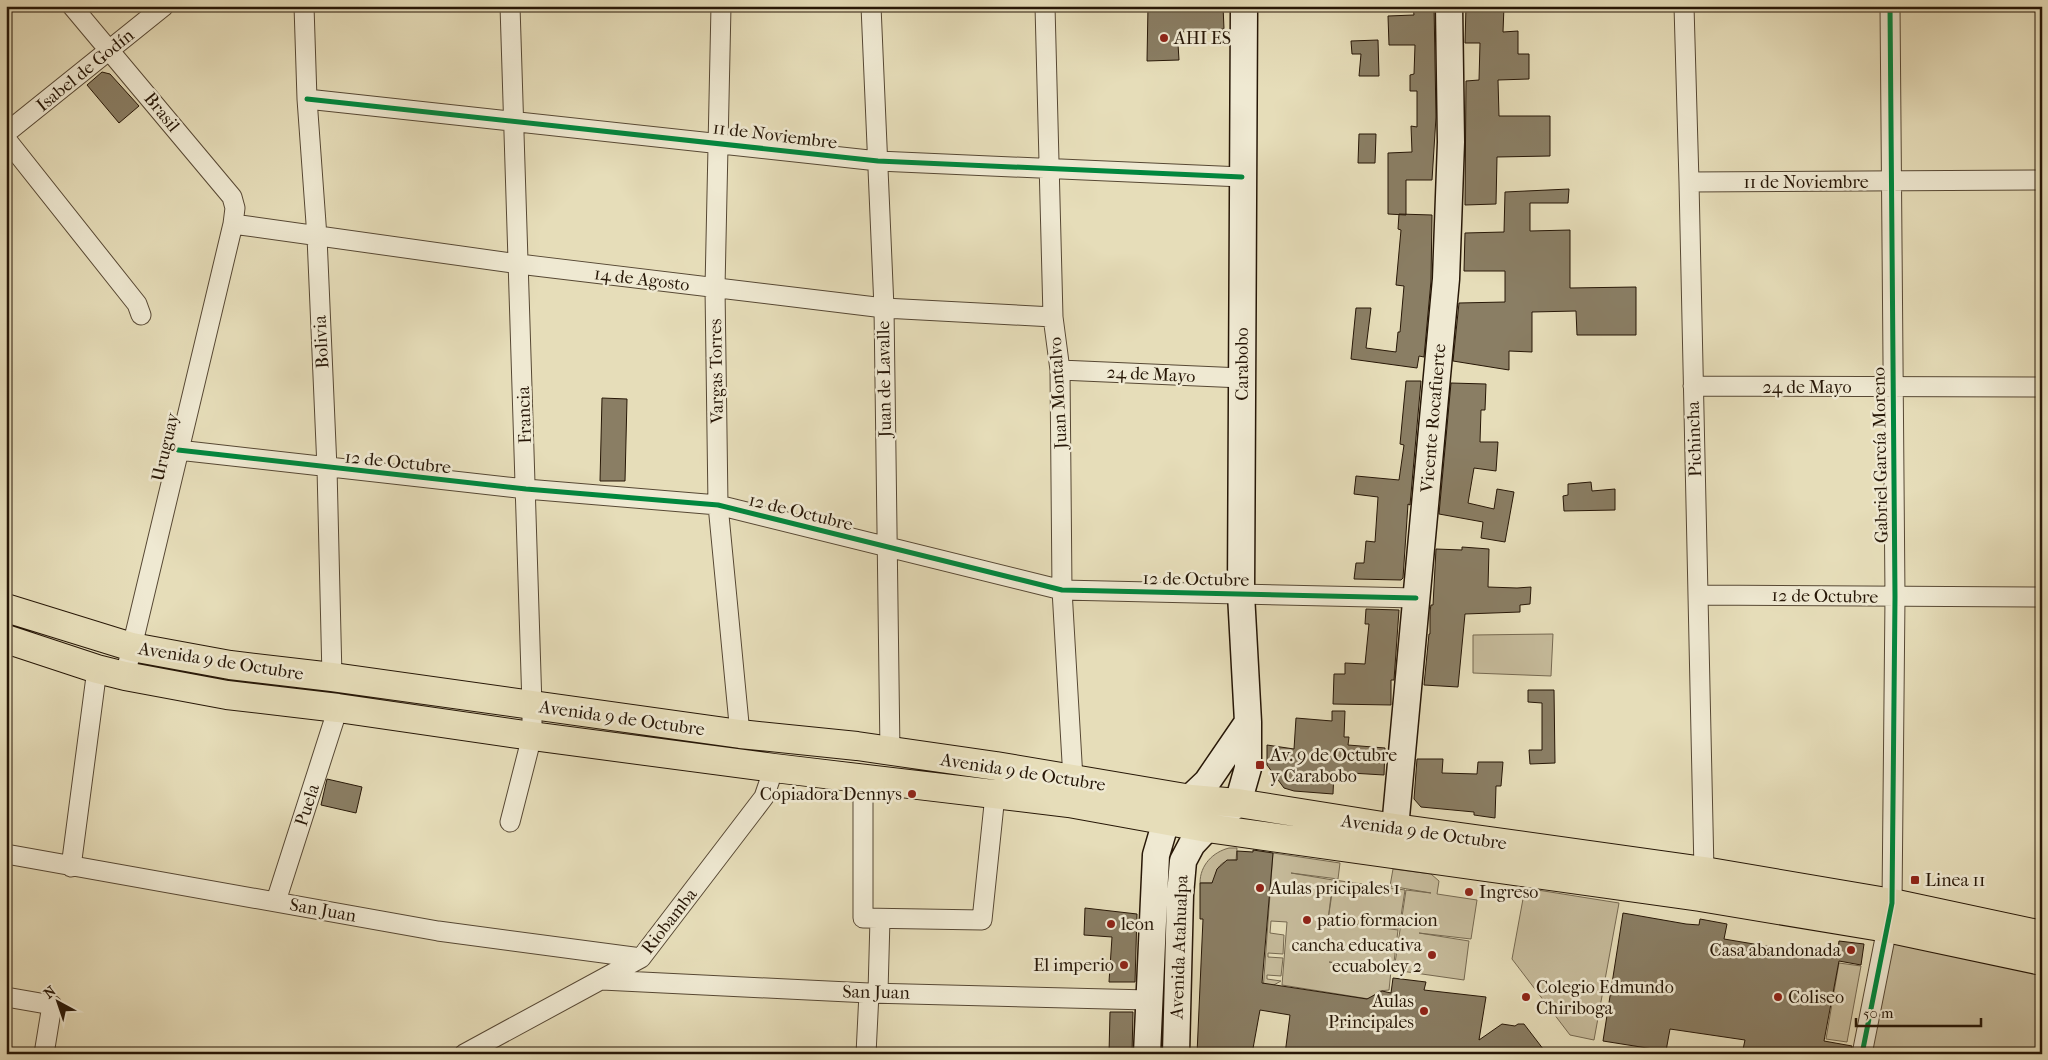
<svg xmlns="http://www.w3.org/2000/svg" width="2048" height="1060" viewBox="0 0 2048 1060" font-family="'IM FELL French Canon',serif">
<style>
.green{fill:#c6bb9b;stroke:#766951}
.building{fill:#8a7e64;stroke:#271707}
.lines{fill:none;stroke-linecap:round;stroke-linejoin:round}
.minor-casing{stroke:#574834;stroke-width:21}
.secondary-casing{stroke:#271707;stroke-width:29}
.primary-casing{stroke:#271707;stroke-width:30}
.minor{stroke:#efe9d2;stroke-width:19}
.secondary{stroke:#efe9d2;stroke-width:26}
.primary{stroke:#e6ddb9;stroke-width:28}
.cycleway-casing{stroke:#efe9d2;stroke-width:8}
.cycleway{stroke:#00873e;stroke-width:5}
.poi-dot{fill:#8f2418;stroke:#efe9d2;stroke-width:2}
.labels{text-anchor:middle;stroke-width:5;stroke-linejoin:round;paint-order:stroke}
.poi-label{font-size:18px;fill:#271707;stroke:#efe9d2;text-anchor:start}
.street-label{font-size:18px;fill:#271707;stroke:#efe9d2}
</style>
<rect width="100%" height="100%" fill="#e6ddb9"/>
<filter id="stains"><feTurbulence type="fractalNoise" baseFrequency=".004" numOctaves="4"/><feColorMatrix values="0 0 0 0 .2 0 0 0 0 .09 0 0 0 0 .02 0 0 0 .5 -.17"/></filter>
<radialGradient id="worn" r=".72"><stop offset=".6" stop-color="#630" stop-opacity="0"/><stop offset="1" stop-color="#630" stop-opacity=".3"/></radialGradient>
<path class="green" d="M1553,634L1551,676L1473,673V635Z
M1229,848H1237L1236,860C1221,860 1215,867 1215,883H1200C1200,865 1213,852 1229,848Z
M1273,853L1340,863L1338,879L1291,873L1333,880L1328,920L1334,880L1405,890L1399,929L1347,923L1398,930L1393,970L1329,962L1391,971L1389,990L1379,991L1369,999L1282,985L1287,922L1271,921L1270,933L1284,935L1283,954L1268,953V957L1283,958L1281,976L1267,975V979L1281,981L1263,991Z
M1393,869L1431,874L1439,881L1437,894L1477,900L1471,939L1419,933L1469,941L1464,980L1394,970L1406,890L1431,893L1390,886Z
M1525,888L1619,903L1594,1040L1570,1035L1512,959Z
M1885,935L2042,968V1054H1869Z
M1839,963L1861,966L1847,1042L1826,1039Z"/>
<path class="building" d="M1148,6H1223L1224,29L1181,32V45L1178,44L1179,60L1147,61Z
M1413,6H1434L1436,117L1432,180H1406V215L1388,214V153L1412,152L1411,126L1417,127V91H1410V75L1414,74L1415,45H1389L1388,16L1414,15Z
M1466,6H1504L1503,32L1518,31V54H1529V79L1498,80L1499,116H1550V156L1497,157L1496,204L1465,205L1466,81L1479,80L1480,43H1465Z
M1378,40L1379,76H1359L1361,54H1352L1351,41Z
M102,72L110,74L139,106L119,123L87,85Z
M1359,134H1376L1375,163H1358Z
M1569,189L1568,203H1530V231L1570,230V288L1636,287V335H1577L1576,311L1532,312V352L1509,351V370L1453,361L1459,303L1505,302V271H1464L1465,233L1504,232L1505,192Z
M1399,214L1432,215L1431,281L1424,357L1419,356L1417,368L1351,359L1356,308H1371L1366,348L1396,352L1398,332H1400L1404,286L1396,285L1401,230L1398,229Z
M1406,381H1421L1410,505L1408,504L1403,578L1401,580L1354,579L1356,563H1364L1366,541L1375,542L1378,497L1354,494L1356,476L1399,480L1404,445L1400,444Z
M1451,383L1486,384L1485,410H1481L1480,442H1498L1496,471L1474,468L1468,503L1494,509L1497,489L1514,492L1505,542L1481,538L1483,522L1439,514Z
M602,398L627,399L625,481H600Z
M1591,482L1592,491L1615,489V510L1564,511L1563,496L1568,495V484Z
M1462,547L1489,549L1488,587L1517,588L1531,587L1530,604L1520,605V612L1465,614L1458,687L1424,685L1429,634H1430V611L1431,605H1433L1436,549L1462,550Z
M1366,609L1399,610L1394,680H1391V705L1333,704L1334,674H1345V663L1365,664L1369,624H1365Z
M1528,690H1554L1555,763L1530,764L1529,750H1542V703L1528,702Z
M1332,711H1345L1344,737H1349L1348,745L1385,748L1384,775L1334,772L1333,794L1294,791L1284,788L1267,765V745L1294,749L1296,718L1332,721Z
M1417,759H1443L1442,773L1477,774L1478,762H1503L1501,786H1496L1495,818L1474,815V812L1421,807L1414,799Z
M327,779L362,787L356,813L321,805Z
M1253,850L1273,853L1262,983L1367,999L1382,991L1391,993L1393,978L1426,982L1424,990L1486,997L1479,1040L1502,1024L1515,1026L1518,1024H1524L1547,1054H1285L1290,1015L1260,1010L1252,1054H1197L1203,919H1200V883H1212L1217,869L1227,860H1237V851L1253,852Z
M1085,908L1137,914L1135,982H1109L1112,937L1084,935Z
M1623,913L1686,924L1699,925L1700,919L1727,924L1724,939L1837,958L1839,941L1864,944L1861,965L1839,961L1824,1041L1852,1046L1851,1054H1742L1745,1040L1670,1029L1666,1051L1603,1041Z
M1110,1012H1133L1132,1054H1109Z"/>
<g class="lines">
<g class="minor-casing">
<path id="minor" d="M72,6L232,197L235,208L233,224L125,676
M304,6L307,99L317,237L327,468L332,677
M721,6L715,288L718,505L740,734
M871,6L884,308L890,752
M1045,6L1053,317L1060,370L1062,590L1073,779
M1684,6L1689,182L1704,871
M307,99L878,161L1242,177
M6,133L164,6
M6,139L137,304L141,315
M1689,182L2042,180
M233,224L519,264L884,308L1053,317
M1060,370L1242,378
M1693,386L2042,387
M178,450L526,489L718,505L1062,590L1416,598
M1698,595L2042,597
M863,777V918L982,920L995,795
M510,822L532,736V706L510,6
M6,854L438,931L641,958
M71,867L97,669
M276,901L338,708
M602,980L869,993L1149,1000
M878,992L880,919
M6,997L52,1005L44,1054
M464,1054L641,958L764,797L774,768
M866,1054L869,993
M1862,1054L1892,903L1895,597L1890,6"/>
</g>
<g class="secondary-casing">
<path id="secondary" d="M1395,828L1446,279L1451,142L1449,6
M1147,1054L1156,855L1166,821L1207,782L1248,722
M1176,1054L1180,895L1183,861L1192,844L1207,828L1238,803L1248,768V722L1241,594L1244,6"/>
</g>
<g class="primary-casing">
<path id="primary" d="M6,608L132,647L230,665L332,677L740,734L857,746L996,766L1191,799L1238,803L1395,828L1704,871L1892,903L2042,935
M6,639L97,669L125,676L227,695L338,708L532,736L774,768L1069,803L1207,828L1700,897L1887,928L2042,961"/>
</g>
<use href="#minor" class="minor"/>
<use href="#secondary" class="secondary"/>
<use href="#primary" class="primary"/>
<g class="cycleway-casing">
<path id="cycleway" d="M307,99L878,161L1242,177
M178,450L526,489L718,505L1062,590L1416,598
M1862,1054L1892,903L1895,597L1890,6"/>
</g>
<use href="#cycleway" class="cycleway"/>
</g>
<g class="poi-dot">
<circle cx="1164" cy="38" r="5"/>
<rect x="1255" y="760" width="10" height="10" rx="2.5"/>
<circle cx="912" cy="794" r="5"/>
<rect x="1910" y="875" width="10" height="10" rx="2.5"/>
<circle cx="1260" cy="888" r="5"/>
<circle cx="1469" cy="892" r="5"/>
<circle cx="1307" cy="920" r="5"/>
<circle cx="1111" cy="924" r="5"/>
<circle cx="1851" cy="950" r="5"/>
<circle cx="1432" cy="955" r="5"/>
<circle cx="1124" cy="965" r="5"/>
<circle cx="1526" cy="997" r="5"/>
<circle cx="1778" cy="997" r="5"/>
<circle cx="1424" cy="1011" r="5"/>
</g>
<g class="labels">
<g class="poi-label">
<text x="1174" y="44">AHI ES</text>
<text x="1270" y="761">Av. 9 de Octubre<tspan x="1270" dy="21">y Carabobo</tspan></text>
<text x="902" y="800" text-anchor="end">Copiadora Dennys</text>
<text x="1925" y="886">Linea 11</text>
<text x="1270" y="894">Aulas pricipales 1</text>
<text x="1479" y="898">Ingreso</text>
<text x="1317" y="926">patio formacion</text>
<text x="1121" y="930">leon</text>
<text x="1422" y="951" text-anchor="end">cancha educativa<tspan x="1422" dy="21">ecuaboley 2</tspan></text>
<text x="1841" y="956" text-anchor="end">Casa abandonada</text>
<text x="1114" y="971" text-anchor="end">El imperio</text>
<text x="1536" y="993">Colegio Edmundo<tspan x="1536" dy="21">Chiriboga</tspan></text>
<text x="1788" y="1003">Coliseo</text>
<text x="1414" y="1007" text-anchor="end">Aulas<tspan x="1414" dy="21">Principales</tspan></text>
</g>
<g class="street-label">
<text transform="translate(85 70) rotate(-39)" y="6">Isabel de Godín</text>
<text transform="translate(162 112) rotate(51)" y="6">Brasil</text>
<text transform="translate(775 135) rotate(7)" y="6">11 de Noviembre</text>
<text x="1806" y="188">11 de Noviembre</text>
<text transform="translate(642 279) rotate(7)" y="6">14 de Agosto</text>
<text transform="translate(321 342) rotate(-93)" y="6">Bolivia</text>
<text transform="translate(1242 364) rotate(-90)" y="6">Carabobo</text>
<text transform="translate(716 371) rotate(-91)" y="6">Vargas Torres</text>
<text transform="translate(1151 374) rotate(3)" y="6">24 de Mayo</text>
<text transform="translate(884 379) rotate(-91)" y="6">Juan de Lavalle</text>
<text x="1807" y="393">24 de Mayo</text>
<text transform="translate(1058 393) rotate(-93)" y="6">Juan Montalvo</text>
<text transform="translate(524 415) rotate(-92)" y="6">Francia</text>
<text transform="translate(1433 418) rotate(-85)" y="6">Vicente Rocafuerte</text>
<text transform="translate(1694 439) rotate(-92)" y="6">Pichincha</text>
<text transform="translate(165 447) rotate(-77)" y="6">Uruguay</text>
<text transform="translate(1880 455) rotate(-91)" y="6">Gabriel García Moreno</text>
<text transform="translate(398 462) rotate(6)" y="6">12 de Octubre</text>
<text transform="translate(801 512) rotate(14)" y="6">12 de Octubre</text>
<text transform="translate(1196 579) rotate(1)" y="6">12 de Octubre</text>
<text transform="translate(1825 596) rotate(1)" y="6">12 de Octubre</text>
<text transform="translate(221 661) rotate(9)" y="6">Avenida 9 de Octubre</text>
<text transform="translate(622 718) rotate(8)" y="6">Avenida 9 de Octubre</text>
<text transform="translate(1023 772) rotate(9)" y="6">Avenida 9 de Octubre</text>
<text transform="translate(307 805) rotate(-72)" y="6">Puela</text>
<text transform="translate(1424 832) rotate(8)" y="6">Avenida 9 de Octubre</text>
<text transform="translate(323 910) rotate(10)" y="6">San Juan</text>
<text transform="translate(669 921) rotate(-52)" y="6">Riobamba</text>
<text transform="translate(1179 947) rotate(-88)" y="6">Avenida Atahualpa</text>
<text transform="translate(876 992) rotate(1)" y="6">San Juan</text>
</g>
</g>
<rect width="2048" height="1060" fill="none" stroke="#e6ddb9" stroke-width="25"/>
<rect x="8" y="8" width="2033" height="1045" fill="none" stroke="#271707" stroke-width="2.5"/>
<rect x="12" y="12" width="2023" height="1035" fill="none" stroke="#271707"/>
<g transform="translate(58 1002) rotate(320)" stroke="#efe9d2" stroke-width="4" paint-order="stroke">
<path d="M0-4L9 19L0 12L-9 19Z" fill="#271707"/>
<text y="-8" font-size="14" font-weight="bold" text-anchor="middle" fill="#271707">N</text>
</g>
<path d="M1856 1018v8h125v-8" fill="none" stroke="#271707" stroke-width="2.5"/>
<text x="1863" y="1018" font-size="15" fill="#271707" stroke="#efe9d2" stroke-width="4" paint-order="stroke">50 m</text>
<rect width="100%" height="100%" filter="url(#stains)"/>
<rect width="100%" height="100%" fill="url(#worn)"/>
</svg>
